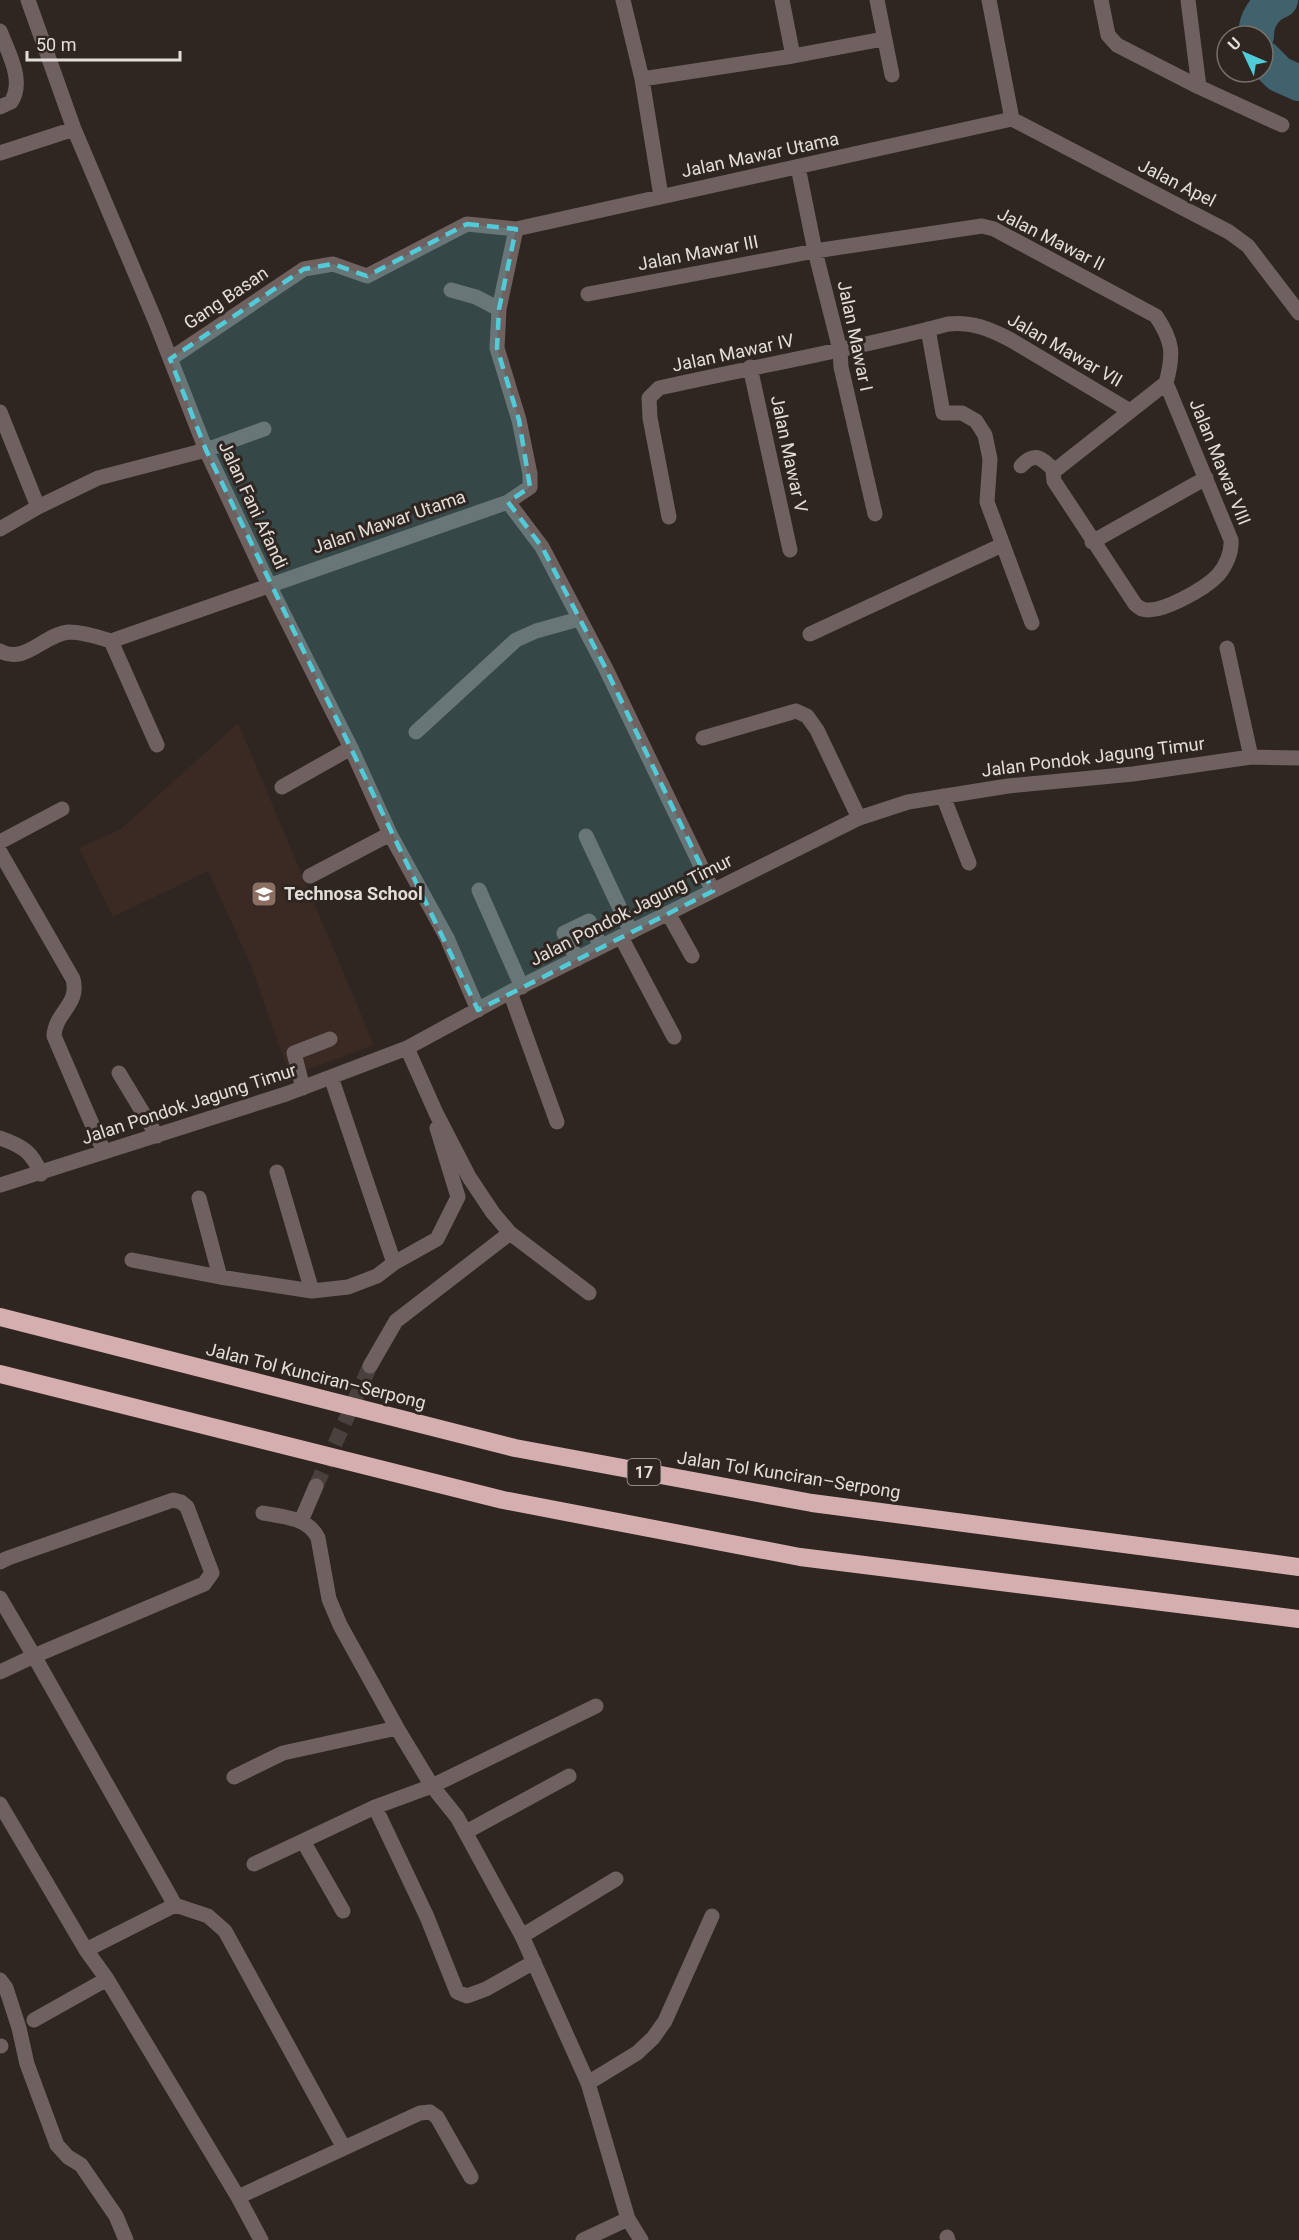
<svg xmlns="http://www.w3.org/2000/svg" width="1299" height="2240" viewBox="0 0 1299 2240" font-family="Roboto,sans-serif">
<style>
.built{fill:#3a2a23}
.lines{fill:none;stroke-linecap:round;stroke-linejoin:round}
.river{stroke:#3f626d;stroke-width:36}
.minor-tunnel{stroke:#4a413e;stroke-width:15;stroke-dasharray:15 8;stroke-linecap:butt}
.minor{stroke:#706161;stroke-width:15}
.highway{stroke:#d5afb0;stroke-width:18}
.marked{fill:#52cbd9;fill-opacity:0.2;stroke:#52cbd9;stroke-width:4.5;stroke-dasharray:12 8;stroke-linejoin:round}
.labels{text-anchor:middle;stroke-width:6;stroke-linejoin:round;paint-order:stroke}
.shield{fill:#2f2622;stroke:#ada6a3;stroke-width:1.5}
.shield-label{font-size:16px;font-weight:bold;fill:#e3ddda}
.street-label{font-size:18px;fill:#e3ddda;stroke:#2f2622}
.poi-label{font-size:18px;font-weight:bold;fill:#e3ddda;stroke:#2f2622;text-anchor:start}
</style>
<rect width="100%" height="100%" fill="#2f2622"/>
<path class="built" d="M238,723L374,1045L290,1076L250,963L208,871L113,917L79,848L121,829Z"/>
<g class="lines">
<path class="river" d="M1256,36C1256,20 1265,6 1280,0
M1263,58L1279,74L1299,83"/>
<path class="minor-tunnel" d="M316,1486L370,1366"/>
<path class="minor" d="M28,0L74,129L155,320L206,450L269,585L351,748L390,834L447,938L478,1010
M623,0L642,79L661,196
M782,0L793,56
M877,0L892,75
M989,0L1012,119
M1101,0L1108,35L1117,45L1199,87L1282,125
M1188,0L1199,87
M0,31C8,52 25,81 11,102L0,107
M642,79L793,56L883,39
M1012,119L1229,232L1248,246L1299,313
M0,153L74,129
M798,167L815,251L840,350L841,367L875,514
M451,290L476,297L499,309
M588,294L815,251L982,226L994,229L1156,316C1173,341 1174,354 1166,383
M928,329L943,413H962L976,421L985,435L990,459L987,502L1032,623
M170,359L304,269L333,264L367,276L467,224L516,229L1012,119
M750,367L790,550
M1166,383L1231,540C1232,552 1226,566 1218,575C1206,588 1160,615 1142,609C1140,608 1136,605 1135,604L1054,481L1053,472Z
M0,412L38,507
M1021,466C1035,451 1041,458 1054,470
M508,502L542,547L605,667L713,891
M669,517L650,418L649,398L659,388C756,366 853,350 948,324C971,321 990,329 1011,340L1130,411
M0,529L38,507L98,478L206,450L264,429
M1092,542L1206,478
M810,634L1002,545
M111,641L157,745
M1227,648L1251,757
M0,651C25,665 44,634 69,632C83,632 98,637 111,641L508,502L530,487V474L519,420L497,348L499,309L516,229
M416,732L516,640L536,631L579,619
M703,738L796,711L807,716L817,730L859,818
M282,787L351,748
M943,796L969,863
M586,836L631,932
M0,842L62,809
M0,852L73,979C80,1005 55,1012 54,1036L104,1152
M310,876L390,834
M479,890L522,987
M668,913L692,956
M621,937L674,1037
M577,959L564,933L589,921L601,947
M510,992L557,1122
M407,1048L436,1113L469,1177L493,1213L510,1233L589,1293
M119,1073L157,1136
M331,1077L394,1263
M303,1088L294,1053L330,1039
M0,1138C23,1146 32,1152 41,1174
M277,1172L312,1291
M0,1185L286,1094L407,1048L510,992L859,818L908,802L1008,786L1133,774L1251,757L1299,758
M199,1198L220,1277
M132,1260L220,1277L312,1291L348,1287L377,1276L394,1263L437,1239L458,1197L437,1128
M370,1366L396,1321L510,1233
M263,1513C283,1517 308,1517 318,1538L329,1599L340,1625L397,1728L432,1786L457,1817L522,1936L588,2083L628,2219L583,2240
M301,1521L316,1486
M0,1562L8,1558L173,1500L181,1502L187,1507L212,1573L204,1584L34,1656L0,1598
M0,1672L34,1656L175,1905L208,1916L225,1931L344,2148
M234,1777L283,1753L397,1728
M0,1804L86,1950L107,1979L238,2197L420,2113L430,2112L437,2117L471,2177
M375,1807L427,1917L457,1992L467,1996L486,1989L534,1962
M466,1832L569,1776
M303,1841L343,1911
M254,1864L375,1807L432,1786L596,1706
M522,1936L616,1879
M86,1950L175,1905
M0,1980L6,1988L19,2028L27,2064L57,2145L68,2157L81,2165L116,2216L126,2240
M34,2020L107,1979
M0,2046H1
M588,2083L637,2053L653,2038L665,2021L712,1916
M238,2197L261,2240
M628,2219L641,2240
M947,2237L948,2240"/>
<path class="highway" d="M0,1317L515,1448L812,1503L1299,1567
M0,1374L503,1500L800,1557L1299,1619"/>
</g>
<path class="marked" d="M467,224L516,229L499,309L497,348L519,420L530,487L508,502L542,547L605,667L713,891L478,1010L206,450L170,359L304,269L333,264L367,276Z"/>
<defs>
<g id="school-square" transform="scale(1.35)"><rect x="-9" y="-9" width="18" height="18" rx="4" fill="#8d6e63" stroke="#2f2622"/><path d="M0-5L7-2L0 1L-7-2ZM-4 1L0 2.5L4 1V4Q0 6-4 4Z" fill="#fff"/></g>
</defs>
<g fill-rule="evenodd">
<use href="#school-square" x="264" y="894"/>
</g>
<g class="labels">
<rect class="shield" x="627.5" y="1459" width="33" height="26" rx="4.5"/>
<g class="shield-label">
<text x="644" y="1478">17</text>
</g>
<g class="street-label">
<text transform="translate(760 155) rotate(-12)" y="6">Jalan Mawar Utama</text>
<text transform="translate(1177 183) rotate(27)" y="6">Jalan Apel</text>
<text transform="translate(1051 239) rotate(27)" y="6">Jalan Mawar II</text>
<text transform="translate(698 253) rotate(-11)" y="6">Jalan Mawar III</text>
<text transform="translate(226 298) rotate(-34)" y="6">Gang Basan</text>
<text transform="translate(855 336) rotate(78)" y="6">Jalan Mawar I</text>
<text transform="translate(1065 350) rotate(30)" y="6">Jalan Mawar VII</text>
<text transform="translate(733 353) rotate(-12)" y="6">Jalan Mawar IV</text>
<text transform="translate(789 454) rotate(78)" y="6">Jalan Mawar V</text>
<text transform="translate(1220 462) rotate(68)" y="6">Jalan Mawar VIII</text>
<text transform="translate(253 505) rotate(65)" y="6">Jalan Fani Afandi</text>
<text transform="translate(389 522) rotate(-19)" y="6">Jalan Mawar Utama</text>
<text transform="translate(1093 757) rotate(-7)" y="6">Jalan Pondok Jagung Timur</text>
<text transform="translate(631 910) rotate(-27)" y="6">Jalan Pondok Jagung Timur</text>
<text transform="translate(189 1104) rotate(-18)" y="6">Jalan Pondok Jagung Timur</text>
<text transform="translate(316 1376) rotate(14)" y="6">Jalan Tol Kunciran–Serpong</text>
<text transform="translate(789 1475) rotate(9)" y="6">Jalan Tol Kunciran–Serpong</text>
</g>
<g class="poi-label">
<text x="284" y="900">Technosa School</text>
</g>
</g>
<g transform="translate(1245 54) rotate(314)"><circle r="28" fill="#2f2622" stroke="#776f6c" stroke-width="1.5"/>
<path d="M0-4.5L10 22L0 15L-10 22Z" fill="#52cbd9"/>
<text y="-9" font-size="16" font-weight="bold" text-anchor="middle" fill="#e3ddda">U</text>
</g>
<path d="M27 51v9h153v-9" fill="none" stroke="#e3ddda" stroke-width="3"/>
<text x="36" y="51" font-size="18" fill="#e3ddda" stroke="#2f2622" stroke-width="4.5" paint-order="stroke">50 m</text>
</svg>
